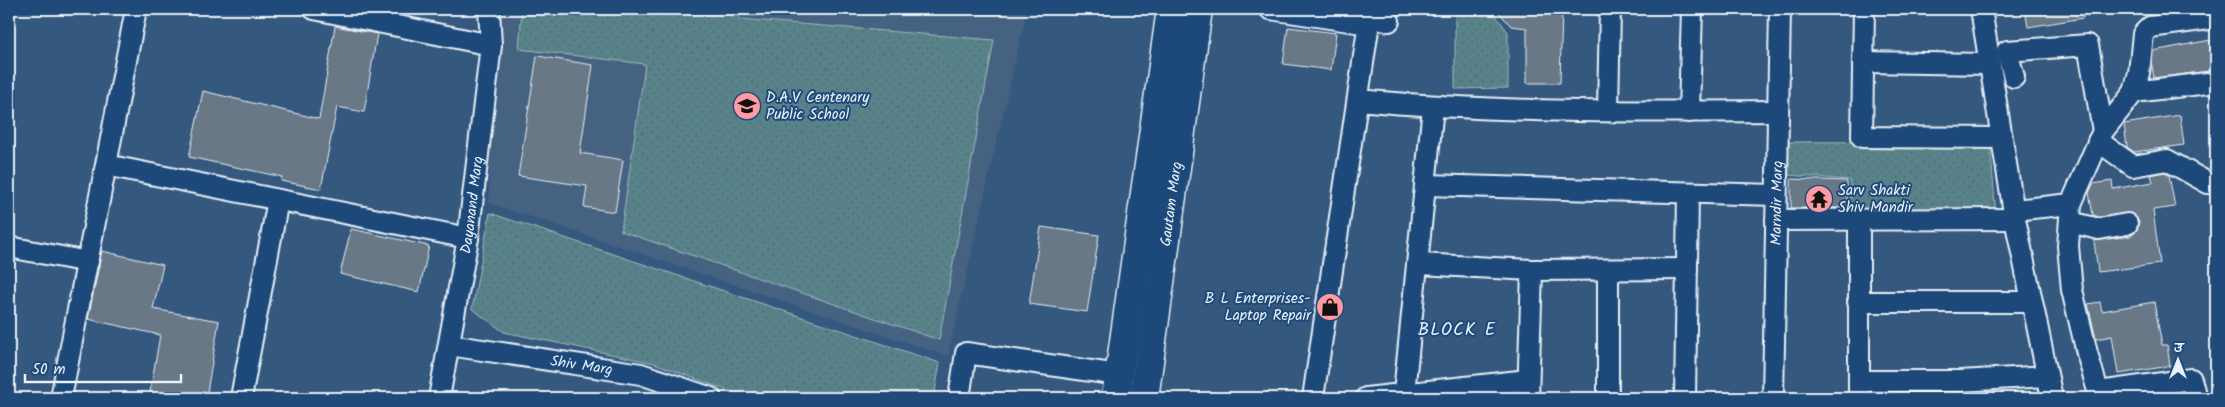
<svg xmlns="http://www.w3.org/2000/svg" width="2225" height="407" viewBox="0 0 2225 407" font-family="Kalam,'Playpen Sans Deva',sans-serif">
<style>
.built{fill:#446281}
.grass{fill:url(#grass-dots);stroke:#a0bac0}
.building{fill:#677887;stroke:#e8f1f8}
.lines{fill:none;stroke-linecap:round;stroke-linejoin:round}
.street-casing{stroke:#e8f1f8;stroke-width:24}
.secondary-casing{stroke:#e8f1f8;stroke-width:31}
.street{stroke:#1f4a7a;stroke-width:20}
.secondary{stroke:#1f4a7a;stroke-width:28}
.labels{text-anchor:middle;stroke-width:4;stroke-linejoin:round;paint-order:stroke}
.poi-label{font-size:15px;fill:#e8f1f8;stroke:#1f4a7a;text-anchor:start}
.street-label{font-size:15px;fill:#e8f1f8;stroke:#1f4a7a}
.quarter-label{font-size:18px;letter-spacing:1px;fill:#e8f1f8;stroke:#1f4a7a}
</style>
<defs>
<pattern id="grass-dots" width="8" height="8" patternUnits="userSpaceOnUse" patternTransform="scale(1.25)"><rect width="8" height="8" fill="#598289"/><path d="M2 2h.1M6 6h.1" fill="none" stroke="#516b70" stroke-width="1.8" stroke-linecap="round"/></pattern>
</defs>
<rect width="100%" height="100%" fill="#35587e"/>
<filter id="ink" filterUnits="userSpaceOnUse"><feTurbulence type="fractalNoise" baseFrequency=".02" numOctaves="2"/><feDisplacementMap in="SourceGraphic" scale="10" xChannelSelector="R" yChannelSelector="G"/><feConvolveMatrix kernelMatrix="1 2 1 2 8 2 1 2 1" color-interpolation-filters="sRGB"/></filter>
<g filter="url(#ink)">
<path class="built" d="M490,9H1027L948,356L489,203Z"/>
<path class="grass" d="M522,9H738L739,19L994,40L939,340L621,231L645,64L519,49Z
M1455,9H1491L1508,32V88L1455,89Z
M9,122L15,253L9,252Z
M1990,141L1996,216L1851,217L1850,180L1787,175L1788,142Z
M490,213L940,363L934,398H747L654,363L504,332L472,309Z"/>
<path class="building" d="M1496,9H1562L1560,83H1527V28L1511,26Z
M2025,9H2082L2083,18L2028,27Z
M335,26L377,34L364,112L337,107L321,189L281,181L282,177L189,157L203,91L319,119Z
M1288,27L1336,33L1331,70L1283,64Z
M2216,39V70L2154,78L2152,67L2153,51Z
M537,56L593,65L580,153L623,160L615,212L584,207L587,186L518,176Z
M2180,115L2184,145L2134,152L2127,147L2124,124Z
M2165,172L2169,175L2175,207L2153,210L2160,264L2098,272L2094,241L2130,236L2135,233L2139,222L2136,217L2131,213L2099,217L2093,215L2089,193L2093,184L2112,181L2113,189L2153,182L2151,175Z
M1791,179L1847,181L1848,208H1791Z
M1041,227L1099,235L1087,312L1029,304Z
M351,229L429,246L419,292L340,274Z
M102,251L163,265L153,309L219,321L206,398H149L160,335L88,319Z
M2100,302L2102,311L2154,302L2162,345H2167L2170,366L2118,374L2112,336L2096,339L2088,304Z"/>
<g class="lines">
<g class="street-casing">
<g id="street">
<path d="M314,9L491,45"/>
<path d="M1270,9L1369,24"/>
<path d="M1864,9L1862,137L2001,138"/>
<path d="M1981,9L2015,219L2052,398"/>
<path d="M1370,18L1389,21"/>
<path d="M1863,62L1988,64"/>
<path d="M2014,77L2007,51L2088,45L2103,131"/>
<path d="M2134,92L2139,73L2143,34L2150,27L2216,18"/>
<path d="M1358,100C1497,113 1638,112 1778,111"/>
<path d="M1608,110L1610,9"/>
<path d="M1689,112L1692,9"/>
<path d="M2098,141L2133,166L2167,160L2208,183"/>
<path d="M106,165L468,238"/>
<path d="M1425,185L1776,195"/>
<path d="M2014,210L2071,204"/>
<path d="M1776,220L2015,219"/>
<path d="M2070,222L2099,229L2127,224"/>
<path d="M9,247L88,262"/>
<path d="M1419,264L1532,270L1687,269"/>
<path d="M1858,302H2031"/>
<path id="s1" d="M449,345L641,374L711,398"/>
<path d="M1860,381H1960L2047,376"/>
<path d="M2099,392L2191,379L2196,398"/>
<path d="M1404,393L1433,107"/>
<path d="M61,398L136,9"/>
<path d="M241,398L278,200"/>
<path id="s2" d="M439,398L468,238L491,45L489,9"/>
<path d="M959,398L966,353L1119,375"/>
<path d="M1313,398L1371,9"/>
<path d="M1366,398L1528,380"/>
<path d="M1528,398L1532,270"/>
<path d="M1608,398V270"/>
<path d="M1685,398L1688,194"/>
<path id="s3" d="M1773,398L1780,9"/>
<path d="M1859,398V221"/>
<path d="M2100,398L2087,353L2072,290L2068,246L2071,204L2103,131L2134,92L2216,82"/>
</g>
</g>
<g class="secondary-casing">
<g id="secondary">
<path d="M1116,398L1171,9"/>
<path id="s4" d="M1144,398L1198,9"/>
</g>
</g>
<use href="#street" class="street"/>
<use href="#secondary" class="secondary"/>
</g>
</g>
<defs>
<g id="school-disc" transform="scale(1.4375)"><circle r="9.5" fill="#ff9aa2" stroke="#1f4a7a"/><path d="M0-5L7-2L0 1L-7-2ZM-4 1L0 2.5L4 1V4Q0 6-4 4Z" fill="#111"/></g>
<g id="temple-disc" transform="scale(1.4375)"><circle r="9.5" fill="#ff9aa2" stroke="#1f4a7a"/><path d="M0-6L5-2H3V0L6.5 2.5H4V6H1.5V3h-3V6H-4V2.5H-6.5L-3 0V-2H-5Z" fill="#111"/></g>
<g id="shop-disc" transform="scale(1.4375)"><circle r="9.5" fill="#ff9aa2" stroke="#1f4a7a"/><path d="M-5-2.5h2.3a2.7 3.5 0 0 1 5.4 0H5L5.5 6h-11ZM-1.5-2.5h3a1.5 2.3 0 0 0-3 0Z" fill="#111"/></g>
</defs>
<g fill-rule="evenodd">
<use href="#school-disc" x="747" y="106"/>
<use href="#temple-disc" x="1819" y="199"/>
<use href="#shop-disc" x="1330" y="307"/>
</g>
<g class="labels">
<g class="poi-label">
<text x="766" y="102">D.A.V Centenary<tspan x="766" dy="17">Public School</tspan></text>
<text x="1838" y="195">Sarv Shakti<tspan x="1838" dy="17">Shiv Mandir</tspan></text>
<text x="1311" y="303" text-anchor="end">B L Enterprises-<tspan x="1311" dy="17">Laptop Repair</tspan></text>
</g>
<g class="street-label">
<text dy="5" stroke="none"><textPath href="#s4" startOffset="196">Gautam Marg</textPath></text>
<text dy="5" stroke="none"><textPath href="#s2" startOffset="196">Dayanand Marg</textPath></text>
<text dy="5" stroke="none"><textPath href="#s3" startOffset="195">Marndir Marg</textPath></text>
<text dy="5" stroke="none"><textPath href="#s1" startOffset="134">Shiv Marg</textPath></text>
</g>
<g class="quarter-label">
<text x="1457" y="335">BLOCK E</text>
</g>
</g>
<rect width="2225" height="407" fill="none" stroke="#1f4a7a" stroke-width="30"/>
<rect x="15" y="15" width="2195" height="377" fill="none" stroke="#e8f1f8" stroke-width="2" filter="url(#ink)"/>
<g transform="translate(2178 360)" stroke="#1f4a7a" stroke-width="4" paint-order="stroke">
<path d="M0-4L9 19L0 12L-9 19Z" fill="#e8f1f8"/>
<text y="-8" font-size="14" font-weight="bold" text-anchor="middle" fill="#e8f1f8">उ</text>
</g>
<path d="M25 374v8h156v-8" fill="none" stroke="#e8f1f8" stroke-width="2.5"/>
<text x="32" y="374" font-size="15" fill="#e8f1f8" stroke="#1f4a7a" stroke-width="4" paint-order="stroke">50 m</text>
</svg>
